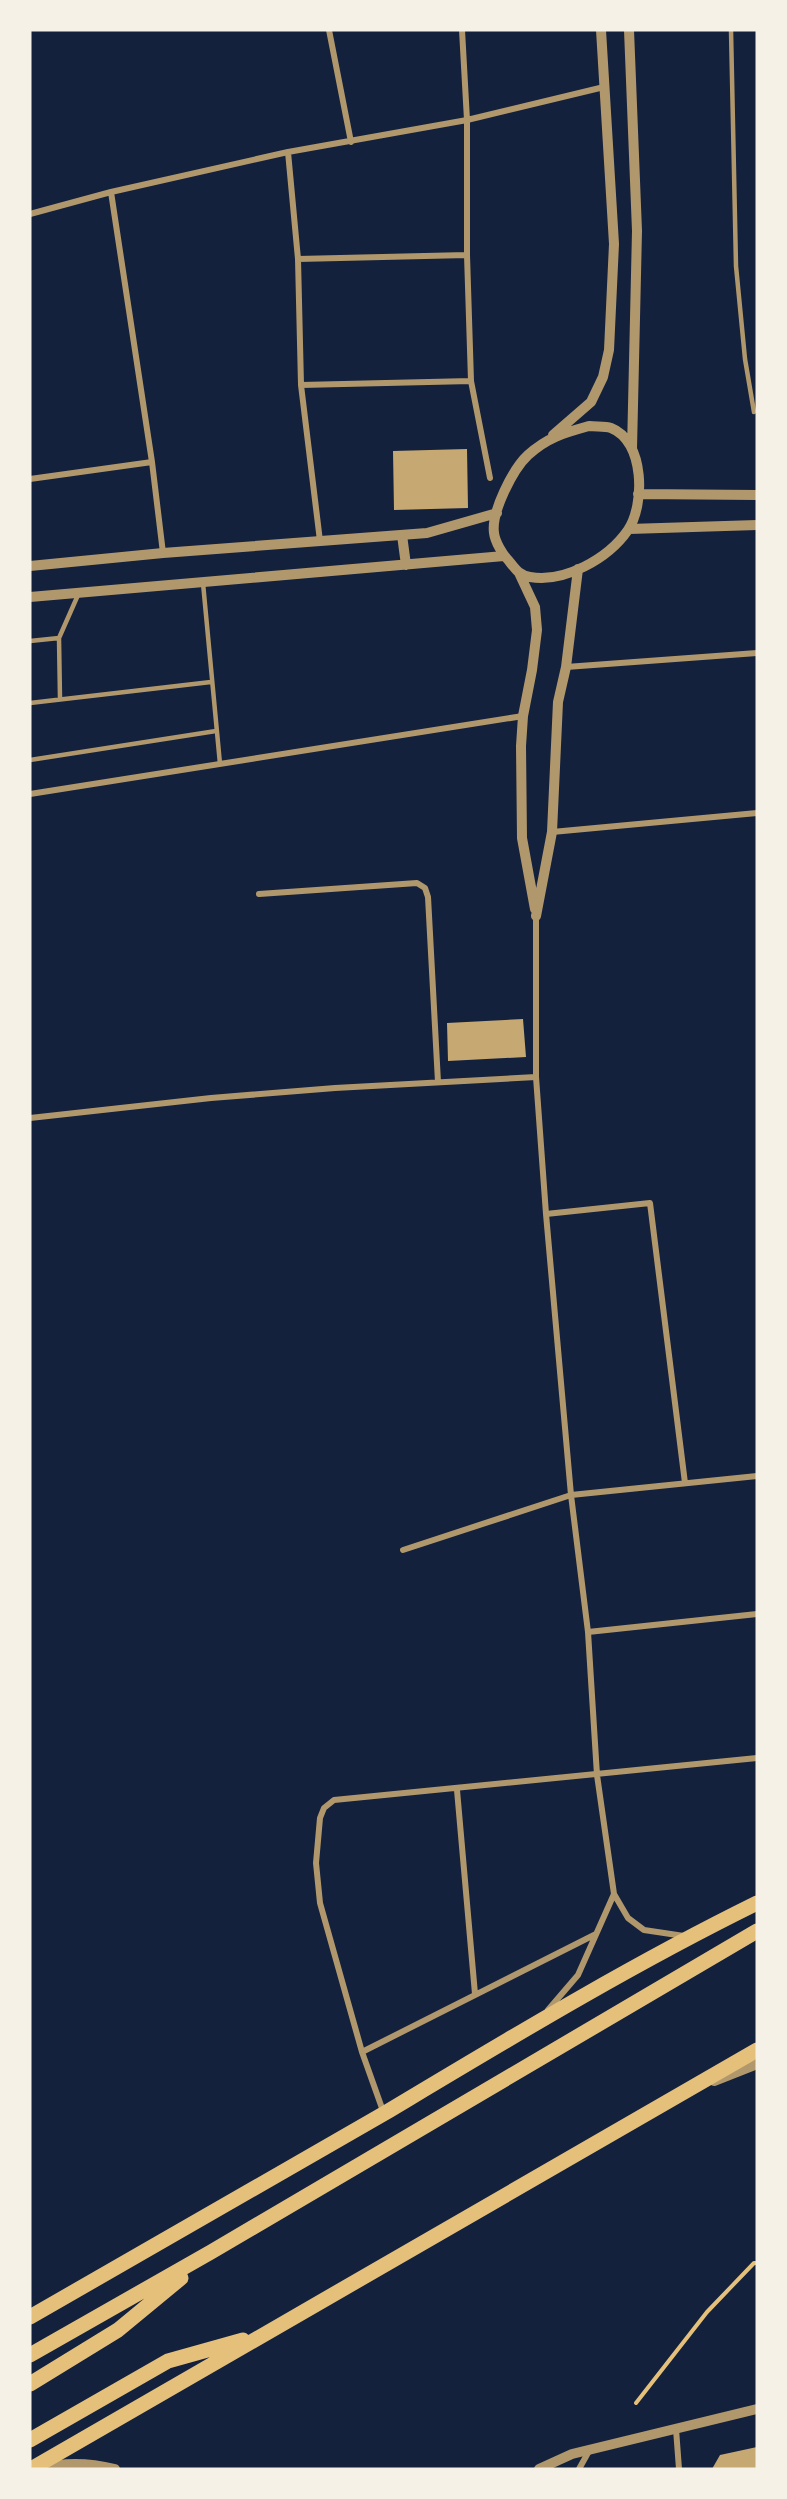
<svg xmlns="http://www.w3.org/2000/svg" width="787" height="2499" viewBox="0 0 787 2499" font-family="Manrope,sans-serif">
<style>
.building{fill:#c6a872}
.lines{fill:none;stroke-linecap:round;stroke-linejoin:round}
.path{stroke:#e5c07b;stroke-width:4}
.service{stroke:#b1986c;stroke-width:4.5}
.minor{stroke:#b1986c;stroke-width:6}
.tertiary{stroke:#b1986c;stroke-width:10}
.primary{stroke:#e5c07b;stroke-width:15}
</style>
<rect width="100%" height="100%" fill="#14213d"/>
<path class="building" d="M467,449L468,508L394,510L393,451Z
M523,1019L526,1057L448,1061L447,1023Z
M757,2447V2469H712L720,2455Z"/>
<g class="lines">
<path class="path" d="M636,2403L707,2312L754,2263H757"/>
<path class="service" d="M731,30L736,266L745,359L754,412
M203,583L220,764
M30,641L59,638
M60,699L59,638L78,595
M30,703L211,682
M30,760L216,731"/>
<path class="minor" d="M329,30L351,142
M462,30L467,120V255L471,381L490,478
M288,152L298,259L301,385L320,541
M111,192L152,462L163,553
M30,214L111,192L288,152L467,120L604,87
M298,259L467,255
M301,385L471,381
M30,479L152,462
M566,667L757,653
M30,794L523,716
M552,832L757,813
M259,894L417,883L425,888L428,897L438,1082
M536,916V1077L546,1214L571,1495L588,1632L597,1775L614,1894L628,1918L644,1930L684,1936
M30,1118L211,1098L335,1088L536,1077
M546,1214L650,1203L685,1483
M403,1550L571,1495L757,1476
M588,1632L757,1614
M457,1790L475,1994
M548,2010L578,1975L614,1894
M362,2052L596,1934
M383,2111L362,2052L320,1903L316,1863L320,1818L324,1808L334,1800L757,1758
M676,2429L679,2469
M579,2469L589,2451"/>
<path class="tertiary" d="M629,30L637,231L632,449
M589,426C596,427 605,426 611,428C645,441 645,505 628,530C608,559 564,583 530,577C519,575 516,570 509,561C503,555 495,542 494,533C491,512 513,469 528,455C548,437 564,433 589,426Z
M553,435L591,402L603,377L609,350L614,244L601,30
M638,494L757,495
M629,529L757,525
M402,535L406,565
M30,566L163,553L427,533L497,513
M520,575L535,607L537,630L532,670L523,716L521,746L522,838L535,909
M30,597L504,556
M536,916L552,832L558,702L566,667L578,569
M714,2081L757,2064
M41,2469C66,2461 90,2463 115,2469
M539,2469L572,2454L757,2409"/>
<path class="primary" d="M30,2317C148,2249 267,2182 385,2113C507,2040 629,1966 757,1903
M30,2355L211,2252L757,1931
M30,2384L118,2330L181,2278
M30,2440L168,2361L243,2340
M31,2469L757,2050"/>
</g>
<rect width="787" height="2499" fill="none" stroke="#f6f1e7" stroke-width="63"/>
</svg>
